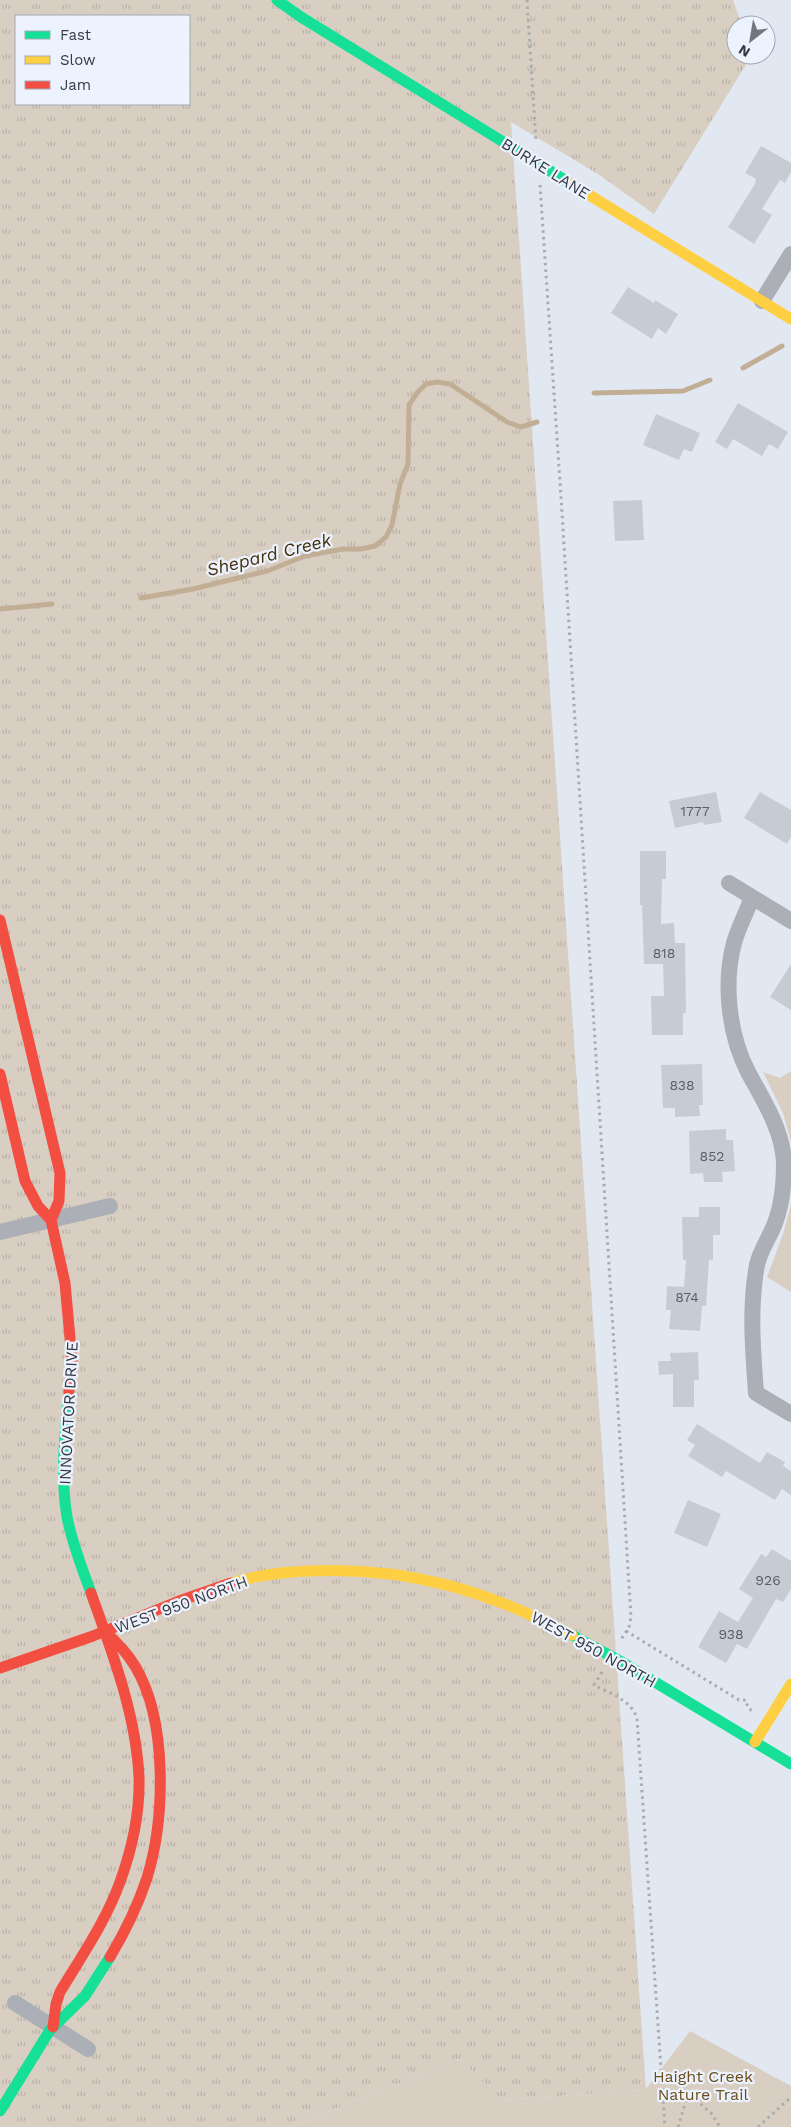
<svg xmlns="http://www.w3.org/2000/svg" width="791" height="2127" viewBox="0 0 791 2127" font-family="'Work Sans',sans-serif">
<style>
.grass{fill:url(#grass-tufts);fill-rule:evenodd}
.park{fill:#d8cfc2}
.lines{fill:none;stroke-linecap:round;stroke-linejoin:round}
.stream{stroke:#c1ae94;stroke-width:5}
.building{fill:#c7ccd4}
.path{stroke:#a8acb1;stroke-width:3;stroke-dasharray:2.5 4;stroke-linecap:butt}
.street{stroke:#acafb5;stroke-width:16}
.fast{stroke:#16e098;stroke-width:11}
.slow{stroke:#ffcf43;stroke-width:11}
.jam{stroke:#f24e42;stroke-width:11}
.labels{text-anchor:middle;stroke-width:4.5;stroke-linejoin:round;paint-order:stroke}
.number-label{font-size:14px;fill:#5a5e66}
.street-label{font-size:16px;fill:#353941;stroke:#ecf3fe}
.park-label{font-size:16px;fill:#6d4e1b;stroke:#ecf3fe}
.water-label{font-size:18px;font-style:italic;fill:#442f0a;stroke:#ecf3fe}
</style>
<defs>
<pattern id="grass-tufts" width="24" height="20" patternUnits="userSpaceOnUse" patternTransform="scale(1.25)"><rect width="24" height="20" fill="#d8cfc2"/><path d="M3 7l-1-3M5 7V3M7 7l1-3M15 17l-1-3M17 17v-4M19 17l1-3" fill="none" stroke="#bab2a8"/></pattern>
</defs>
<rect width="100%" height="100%" fill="#e2e8f2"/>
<path class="grass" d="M0,0H733L742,25H736V55H752L654,214L598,174L511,122L646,2090L501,2100L460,2059L289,2127H0ZM16,16H189V104H16Z"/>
<path class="park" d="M791,1071V1142L783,1113L763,1072L780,1078Z
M791,1204V1292L767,1277L784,1231Z
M690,2031L791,2086V2127H289L460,2059L502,2100L645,2090Z"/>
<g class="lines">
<path class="stream" d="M743,368L782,346
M594,393L683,391L710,380
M141,598L193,589L267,571L305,556L343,549H361L375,546L386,537L392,525L400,484L408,464L409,405L417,393L426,384L437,382L450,384L507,422L521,427L537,422
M0,609L52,604"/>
</g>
<path class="building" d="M761,146L791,163V172L785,183L780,180L762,209L772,215L754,244L728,227L755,184L756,179L745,173Z
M628,287L654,303L655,300L678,314L666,334L658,328L652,339L611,313Z
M738,403L788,432L778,449L769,444L762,456L733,439L727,449L715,442Z
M656,414L700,433L692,452L684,449L679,460L643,445Z
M642,500L644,540L615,541L613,501Z
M716,792L722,822L704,825L703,822L675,828L669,801Z
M760,792L791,810V837L787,844L744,818Z
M640,851H666V879H662L661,924L674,923L675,943H685L686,1013H683V1035H652L651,996H664L663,964H644L642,905H640Z
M791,964V1010L770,997Z
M702,1064L703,1105H699L700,1116L675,1117V1108H663L661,1065Z
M726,1129V1140H733L735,1171L722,1172L723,1182H704L703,1173L690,1174L689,1131Z
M699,1207H720V1235H713V1260H709L706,1306H702L700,1331L669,1329L671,1310H666L667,1286L684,1287L686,1260H683L682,1217H699Z
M698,1352L699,1380H694V1407H673V1374L659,1375L658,1361H671L670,1353Z
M697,1424L760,1463L767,1452L785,1462L783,1466L791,1471V1495L782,1489L775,1500L726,1471L722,1477L688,1456L695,1445L687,1440Z
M688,1500L721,1514L707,1547L674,1533Z
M772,1549L791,1561V1589L783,1602L776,1599L747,1649L737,1644L726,1663L698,1647L719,1611L738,1622L753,1598L739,1589L761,1554L766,1557Z"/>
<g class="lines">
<path class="path" d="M527,0L536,142
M540,185L561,497L631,1617L629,1627L620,1641
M626,1631L739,1700H746L748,1708L754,1712
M602,1672L594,1685C609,1693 632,1700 637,1719L665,2127
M678,2127L686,2101L693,2097L711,2113L720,2127
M758,2127L791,2097"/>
<path class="street" d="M762,301L791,254
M729,883L791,921
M752,897C747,912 738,928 734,943C723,984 729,1035 748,1072C763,1100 783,1130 784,1163C784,1182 782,1205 775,1223C770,1237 760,1250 757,1265C749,1308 753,1350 756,1393L791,1414
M0,1232L110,1206
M15,2003L88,2049"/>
<path class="fast" d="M277,0L301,17L568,182
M69,1391C65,1433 60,1475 67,1517C72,1543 82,1568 91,1593
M572,1635L620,1661L791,1764
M0,2111L50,2030L85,1996L110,1957"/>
<path class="slow" d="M568,182L791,319
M231,1583C257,1575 283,1572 310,1571C406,1566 488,1591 572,1635
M755,1742L791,1684"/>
<path class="jam" d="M0,920L60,1173L59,1201L51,1220
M0,1074L25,1181L38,1206L51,1220L65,1283L72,1360L69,1391
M105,1632C117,1642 127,1653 135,1666C168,1721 165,1819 147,1878C138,1905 125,1932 110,1957
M0,1668L93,1636L179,1601L231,1583
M53,2027L56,2004L60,1992C81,1957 106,1921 120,1882C132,1849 140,1812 139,1777C136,1714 112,1652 91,1593"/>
</g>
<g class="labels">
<g class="number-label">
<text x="695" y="816">1777</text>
<text x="664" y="958">818</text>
<text x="682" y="1090">838</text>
<text x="712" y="1161">852</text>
<text x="687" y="1302">874</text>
<text x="768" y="1585">926</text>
<text x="731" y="1639">938</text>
</g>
<g class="street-label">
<text transform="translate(546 168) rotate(32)" y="6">BURKE LANE</text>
<text transform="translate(68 1413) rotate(-87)" y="6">INNOVATOR DRIVE</text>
<text transform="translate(181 1604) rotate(-20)" y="6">WEST 950 NORTH</text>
<text transform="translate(594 1649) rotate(29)" y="6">WEST 950 NORTH</text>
</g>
<g class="park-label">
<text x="703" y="2082">Haight Creek<tspan x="703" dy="18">Nature Trail</tspan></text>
</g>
<g class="water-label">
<text transform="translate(269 555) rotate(-14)" y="6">Shepard Creek</text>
</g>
</g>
<rect x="15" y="15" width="175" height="90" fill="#ecf3fe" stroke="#a3a9b2"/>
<rect x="25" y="31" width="25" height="8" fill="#16e098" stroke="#a3a9b2"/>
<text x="60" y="40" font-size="15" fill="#353941">Fast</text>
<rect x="25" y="56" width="25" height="8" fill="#ffcf43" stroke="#a3a9b2"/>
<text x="60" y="65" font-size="15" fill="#353941">Slow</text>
<rect x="25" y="81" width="25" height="8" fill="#f24e42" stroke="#a3a9b2"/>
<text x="60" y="90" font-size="15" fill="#353941">Jam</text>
<g transform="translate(751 40) rotate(211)"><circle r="24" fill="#ecf3fe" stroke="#a3a9b2"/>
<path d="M0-4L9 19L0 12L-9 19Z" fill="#72767f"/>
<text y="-8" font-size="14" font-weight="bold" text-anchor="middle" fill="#353941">N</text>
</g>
</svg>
